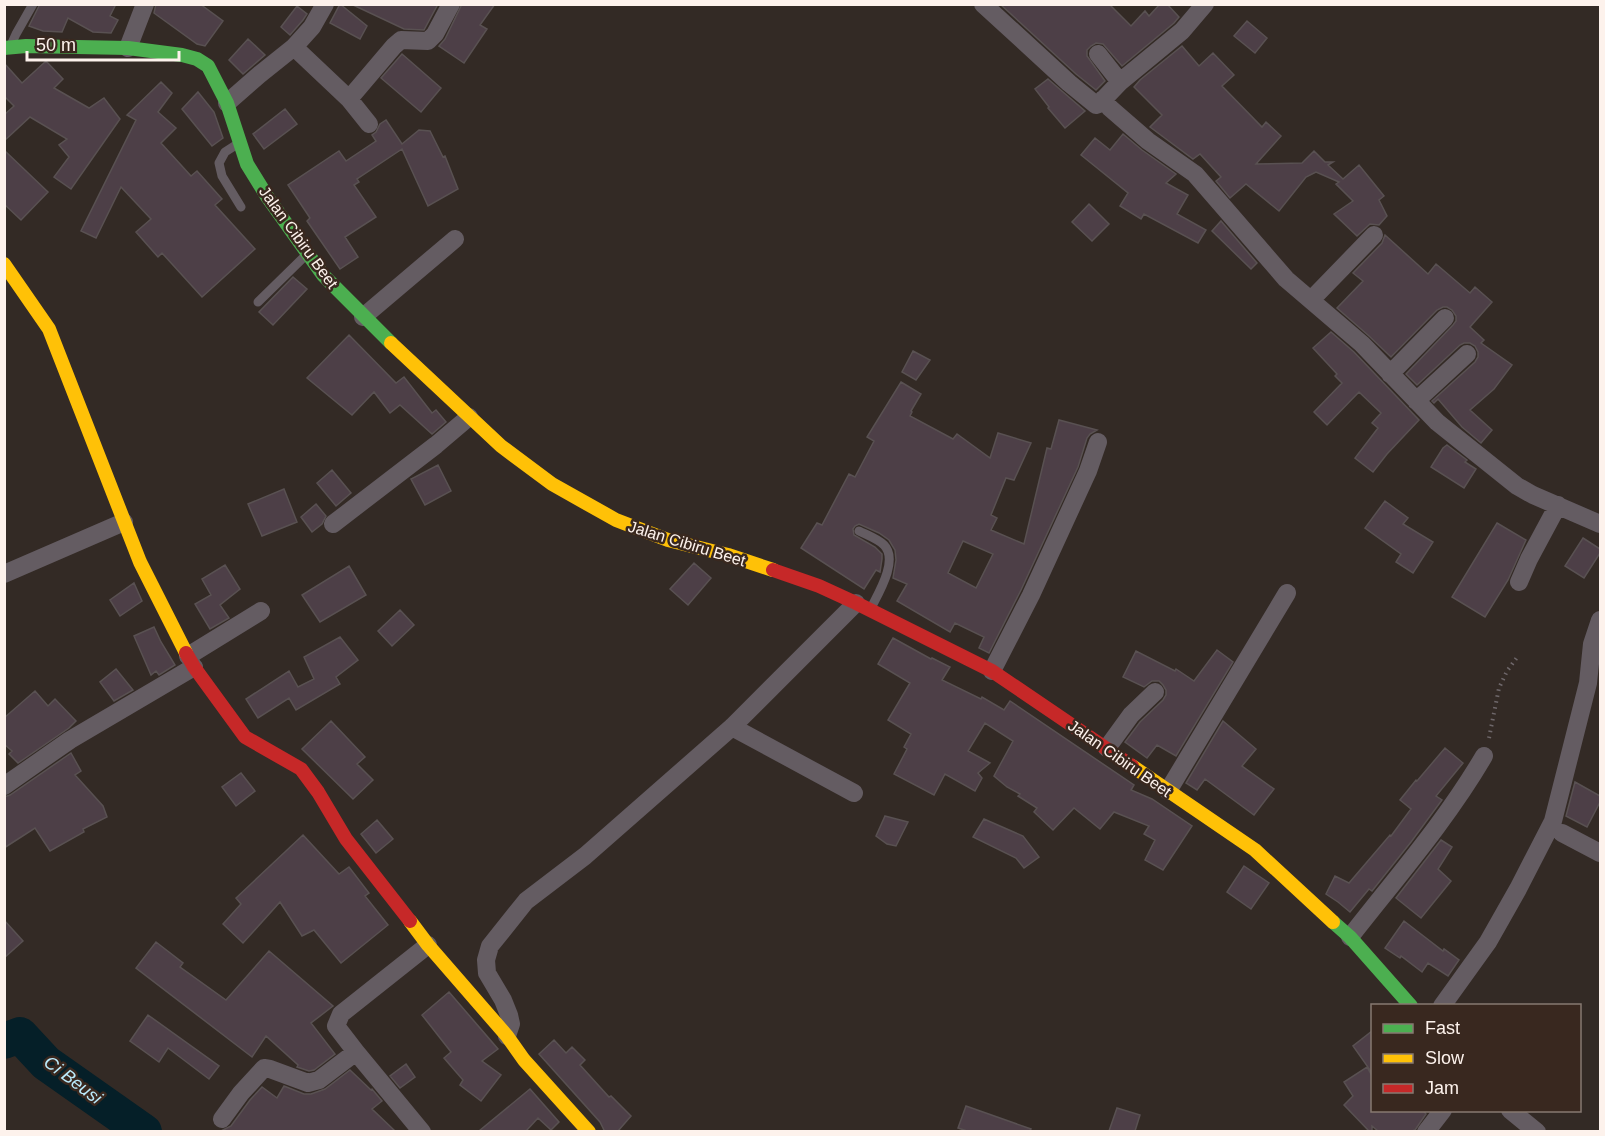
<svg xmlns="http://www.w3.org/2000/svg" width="1605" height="1136" viewBox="0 0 1605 1136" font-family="Arial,sans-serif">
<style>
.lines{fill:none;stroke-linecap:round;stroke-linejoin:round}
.river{stroke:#051f28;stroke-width:36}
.building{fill:#4d3f47;stroke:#595152;stroke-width:1.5;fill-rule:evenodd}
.path{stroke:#6e676a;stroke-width:4;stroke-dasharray:1.5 4.5;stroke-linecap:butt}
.lane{stroke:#645c62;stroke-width:9}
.street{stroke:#645c62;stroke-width:18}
.fast{stroke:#4caf50;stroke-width:14}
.slow{stroke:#ffc107;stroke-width:14}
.jam{stroke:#c62828;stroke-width:14}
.labels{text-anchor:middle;stroke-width:5;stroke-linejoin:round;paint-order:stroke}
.street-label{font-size:16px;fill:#fdf2ec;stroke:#39281f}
.water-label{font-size:18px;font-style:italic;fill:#baeafb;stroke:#39281f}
</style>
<rect width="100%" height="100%" fill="#332a25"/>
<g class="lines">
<path class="river" d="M4,1041L20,1035L46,1063L144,1132"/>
</g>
<path class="building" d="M40,4H116L110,16L118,20L111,33L93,32L68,18L62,32L43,31L29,26Z
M156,4H200L223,21L205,46L197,44L154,13Z
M340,4L367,26L360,39L330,23Z
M351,4H438L424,30L404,29Z
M462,4H495L480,25L487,29L464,63L439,46L445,39Z
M1000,4H1109L1131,26L1145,11L1149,16L1160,4H1167L1179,17L1174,23L1122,66L1103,44L1096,43L1091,46L1087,50V56L1105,81L1096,90L1076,74Z
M297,6L307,14L303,20L290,35L281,27Z
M1247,21L1267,38L1255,53L1234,36Z
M248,39L265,55L243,74L229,60Z
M1182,46L1199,66L1213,53L1234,75L1222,86L1262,127L1266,122L1281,136L1256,164L1302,163L1314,151L1325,162H1333L1328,165L1343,179L1359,165L1384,196L1379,200L1387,216L1379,225L1370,224L1357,236L1334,214L1353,201L1336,184L1339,182L1316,172L1306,177L1279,211L1246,184L1230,198L1216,181L1221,177L1200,154L1193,159L1150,127L1162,115L1134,87L1140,80Z
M402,54L441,88L421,112L381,78Z
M46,61L63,79L54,88L89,108L104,98L120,119L71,189L54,177L69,157L59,145L67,139L30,117L4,141V115L14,106L4,96V63L22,83Z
M1048,79L1085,111L1065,128L1048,108L1049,107L1035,89Z
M161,82L172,93L158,112L176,128L161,143L191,176L197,171L222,199L215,205L255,249L202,297L162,253L158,257L136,232L151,219L121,187L96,238L81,231L136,120L127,115Z
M198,92L214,112L223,138L212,146L182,109Z
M285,109L297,124L264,149L253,134Z
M386,120L402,144L419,130L430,131L443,157L445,156L458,189L428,206L402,149L357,179L359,182L354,185L376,217L345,237L358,257L340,269L307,221L310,218L288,185L339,151L346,161L376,141L372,135L376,132L380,124Z
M1123,134L1142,150L1176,174L1166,183L1188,195L1177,214L1206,230L1198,243L1144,214L1141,219L1120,206L1128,193L1081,155L1095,138L1110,150Z
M4,150L48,192L21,220L4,204Z
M1089,204L1109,224L1092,241L1072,222Z
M1221,221L1257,263L1251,269L1212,231Z
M1385,235L1428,274L1436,264L1470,293L1475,287L1492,302L1470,327L1484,340L1481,343L1512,365L1494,389L1470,410L1492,430L1481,443L1462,427L1438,399L1434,403L1432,401L1475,362L1478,357V352L1475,346L1470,343H1464L1460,345L1417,385L1406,374L1453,325L1456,321V316L1452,310L1447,307H1443L1437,310L1391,357L1369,336L1337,308L1363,281L1353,273L1382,243Z
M293,277L307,289L273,325L259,312Z
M1331,332L1354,352L1419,420L1387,454L1373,472L1355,458L1378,428L1372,423L1381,413L1359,392L1327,425L1314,412L1342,383L1335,376L1337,374L1313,348Z
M349,335L396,383L404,377L432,413L436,410L446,422L432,434L400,405L390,413L374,392L352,415L307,378Z
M913,351L930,360L916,380L902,372Z
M901,382L921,394L911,411L912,412L910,416L953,439L957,434L990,458L998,433L1031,443L1014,480L1006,478L991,515L997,518L991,530L1024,544L1047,448L1051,449L1059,420L1097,430L1090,434L1087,438L1078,467L1021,590L989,653L979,648L984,637L955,623L950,632L897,601L907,584L893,578L896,560L895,550L889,540L879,533L859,524L855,526L853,529L854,535L875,547L882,554V559L880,572L876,570L864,589L801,548L817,523L822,525L849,474L855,477L874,441L867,437ZM963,541L993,554L976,588L948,573Z
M1447,445L1467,460L1465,462L1476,469L1464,488L1431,467L1443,448Z
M438,465L451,491L425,505L411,479Z
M332,470L351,493L336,506L317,483Z
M284,489L297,522L262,536L248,504Z
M1385,501L1408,518L1403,524L1433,542L1413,573L1396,562L1401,554L1365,528Z
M316,504L326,516L322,524L312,532L301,517Z
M1497,523L1526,540L1508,580L1485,617L1452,597Z
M1583,538L1600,549V553L1584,578L1565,566Z
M694,563L711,578L688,605L670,589Z
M225,565L240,589L220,605L229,618L210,629L195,604L211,595L202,579Z
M349,566L366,595L320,622L302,595Z
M134,583L142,601L120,616L110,600Z
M400,610L414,625L392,646L378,631Z
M154,627L161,642L175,665L159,675L156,671L151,675L134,636Z
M340,637L358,660L336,677L340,684L296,710L289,698L258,718L246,699L289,671L298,687L314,679L304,657Z
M893,638L931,659L932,658L950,667L942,680L981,699L982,697L1004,710L1010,701L1134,785L1131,790L1152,799L1192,826L1163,870L1145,860L1155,840L1144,834L1149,826L1114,812L1100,829L1074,808L1053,830L1034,812L1037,808L1018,796L1020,794L1007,787L994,776L1013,741L985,723L968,751L990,763L978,773L982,778L975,791L945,774L934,795L894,774L907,749L904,747L911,734L888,720L910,683L878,664Z
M1217,650L1233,662L1176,756L1157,745L1147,758L1125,742L1140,722L1163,700L1166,695V690L1163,685L1159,681H1152L1144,687L1123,677L1136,651L1175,671L1176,669L1194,681Z
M116,669L133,690L114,701L100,682Z
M35,691L48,706L55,699L76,721L69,728L18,763L9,754L12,751L4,744V718Z
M331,721L365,757L357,764L373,780L353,799L302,749Z
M1223,721L1256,749L1242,766L1274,789L1254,815L1205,779L1197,790L1186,783Z
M1445,748L1463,763L1436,796L1442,800L1411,842L1372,891L1369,889L1350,912L1338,902L1326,894L1335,876L1349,883L1390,835L1391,836L1411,809L1400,800L1416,780L1417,781Z
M71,753L81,771L75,775L103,806L107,817L83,829L84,832L50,851L35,828L4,848V797L10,795Z
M241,773L255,791L236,806L222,787Z
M1575,782L1600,796V802L1587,827L1566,816Z
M885,816L908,822L896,846L887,844L876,836Z
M984,819L1023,836L1039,857L1024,868L1016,858L973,837Z
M377,820L393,839L376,853L361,834Z
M303,835L339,874L349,867L369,893L365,896L388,925L341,963L314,930L302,936L280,902L243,943L223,924L241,904L236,898Z
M1441,840L1452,847L1438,869L1451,881L1421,918L1396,898Z
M1244,866L1269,883L1251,909L1227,892Z
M4,920L23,941L4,958Z
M1404,921L1443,951L1444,949L1459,960L1448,976L1428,963L1422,972L1401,956L1400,958L1385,948Z
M156,942L183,963L180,967L226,1000L269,951L333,1006L311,1023L335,1054L314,1070L309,1071L297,1067L298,1065L266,1036L252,1057L136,968Z
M449,992L498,1049L482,1061L501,1075L481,1101L460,1085L463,1080L444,1058L451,1052L422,1015Z
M148,1015L219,1066L209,1079L168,1048L159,1062L130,1041Z
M1372,1031V1073L1353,1046Z
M554,1040L566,1053L572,1047L585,1060L580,1065L609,1097L611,1096L631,1116L618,1131H605L604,1130L600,1122L539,1054Z
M406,1064L415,1077L400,1088L390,1076Z
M1367,1067L1372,1076V1110H1423L1426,1114L1415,1130L1412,1131H1378L1372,1126V1131H1369L1344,1105L1353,1096L1344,1082Z
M350,1070L371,1090L372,1089L382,1101L372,1109L395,1131H221L231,1126L250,1100L262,1087L277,1098L284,1086L304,1094H311L325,1089Z
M530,1089L559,1122L551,1130L538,1118L526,1131H479Z
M966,1106L1031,1129L1030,1131H967L958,1128Z
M1117,1108L1140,1115L1135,1131H1109Z"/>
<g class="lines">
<path class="path" d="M1489,738L1499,688L1507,671L1518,656"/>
<path class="lane" d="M11,45L16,34L33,4
M239,143L225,152L219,163L222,176L241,207
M258,302L306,255
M859,531C867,535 878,539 884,545C899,560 878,594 871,608"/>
<path class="street" d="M983,4L1069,83L1096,105L1099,104L1120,82L1182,31L1205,4
M294,47L349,99
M128,48L145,4
M1098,54L1120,82
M1103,99L1110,108L1148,141L1195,174L1286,279L1362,344L1437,422L1517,486L1533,495L1600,524
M227,103L259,75L294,47L312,27L325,4
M369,124L349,99L394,46L401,40L428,41L435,34L451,4
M1311,300L1374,235
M363,317L455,239
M1390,374L1445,318
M1416,401L1467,354
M333,524L436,445L469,417
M4,574L124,522
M1519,582L1529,559L1558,505
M188,656L261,611
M992,671L1031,595L1088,471L1098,442
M732,727L854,793
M1107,748L1131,715L1155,692
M4,786L70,740L194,667
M1168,791L1287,593
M1562,833L1600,853
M1350,937C1396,878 1446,821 1484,756
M1442,1006L1488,942L1518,889L1553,821L1588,683L1592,644L1600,620
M507,1036L511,1024L509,1015L503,1000L487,973L486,960L490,946L526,901L585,856L732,727L856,603
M356,1052L422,1132
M1510,1110L1537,1132
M222,1119L241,1093L264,1068L270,1069L308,1083L319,1080L356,1052L336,1026L341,1014L428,945
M1426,1132L1443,1110"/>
<path class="fast" d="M4,48L26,46L128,48L182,55L197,59L208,66L227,103L247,164L268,198L323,275L391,343
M1333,922L1350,937L1411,1006"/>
<path class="slow" d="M4,264L49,329L140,562L186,653
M391,343L501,446L552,484L616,520L668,540L728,555L773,570
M1132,766L1255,850L1333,922
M410,921L428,945L507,1036L524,1060L589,1132"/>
<path class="jam" d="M773,570L819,586L856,603L992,671L1132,766
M186,653L194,667L245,737L301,769L318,792L346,839L410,921"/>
</g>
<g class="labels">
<g class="street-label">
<text transform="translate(299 237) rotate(54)" y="6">Jalan Cibiru Beet</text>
<text transform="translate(687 543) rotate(17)" y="6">Jalan Cibiru Beet</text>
<text transform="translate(1120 758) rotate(35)" y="6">Jalan Cibiru Beet</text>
</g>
<g class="water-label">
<text transform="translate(73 1080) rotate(37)" y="6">Ci Beusi</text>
</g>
</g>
<rect width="1605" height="1136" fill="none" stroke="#fdf2ec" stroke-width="12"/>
<rect x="1371" y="1004" width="210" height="108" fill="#39281f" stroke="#877971" stroke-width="1.5"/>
<rect x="1383" y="1024" width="30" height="9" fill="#4caf50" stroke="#877971" stroke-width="1.5"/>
<text x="1425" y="1034" font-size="18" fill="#fdf2ec">Fast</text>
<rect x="1383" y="1054" width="30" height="9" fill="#ffc107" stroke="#877971" stroke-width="1.5"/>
<text x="1425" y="1064" font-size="18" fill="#fdf2ec">Slow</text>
<rect x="1383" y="1084" width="30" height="9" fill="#c62828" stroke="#877971" stroke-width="1.5"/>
<text x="1425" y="1094" font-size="18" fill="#fdf2ec">Jam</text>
<path d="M27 51v9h152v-9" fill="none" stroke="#fdf2ec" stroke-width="3"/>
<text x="36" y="51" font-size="18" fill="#fdf2ec" stroke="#39281f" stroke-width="4.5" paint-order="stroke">50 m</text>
</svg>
